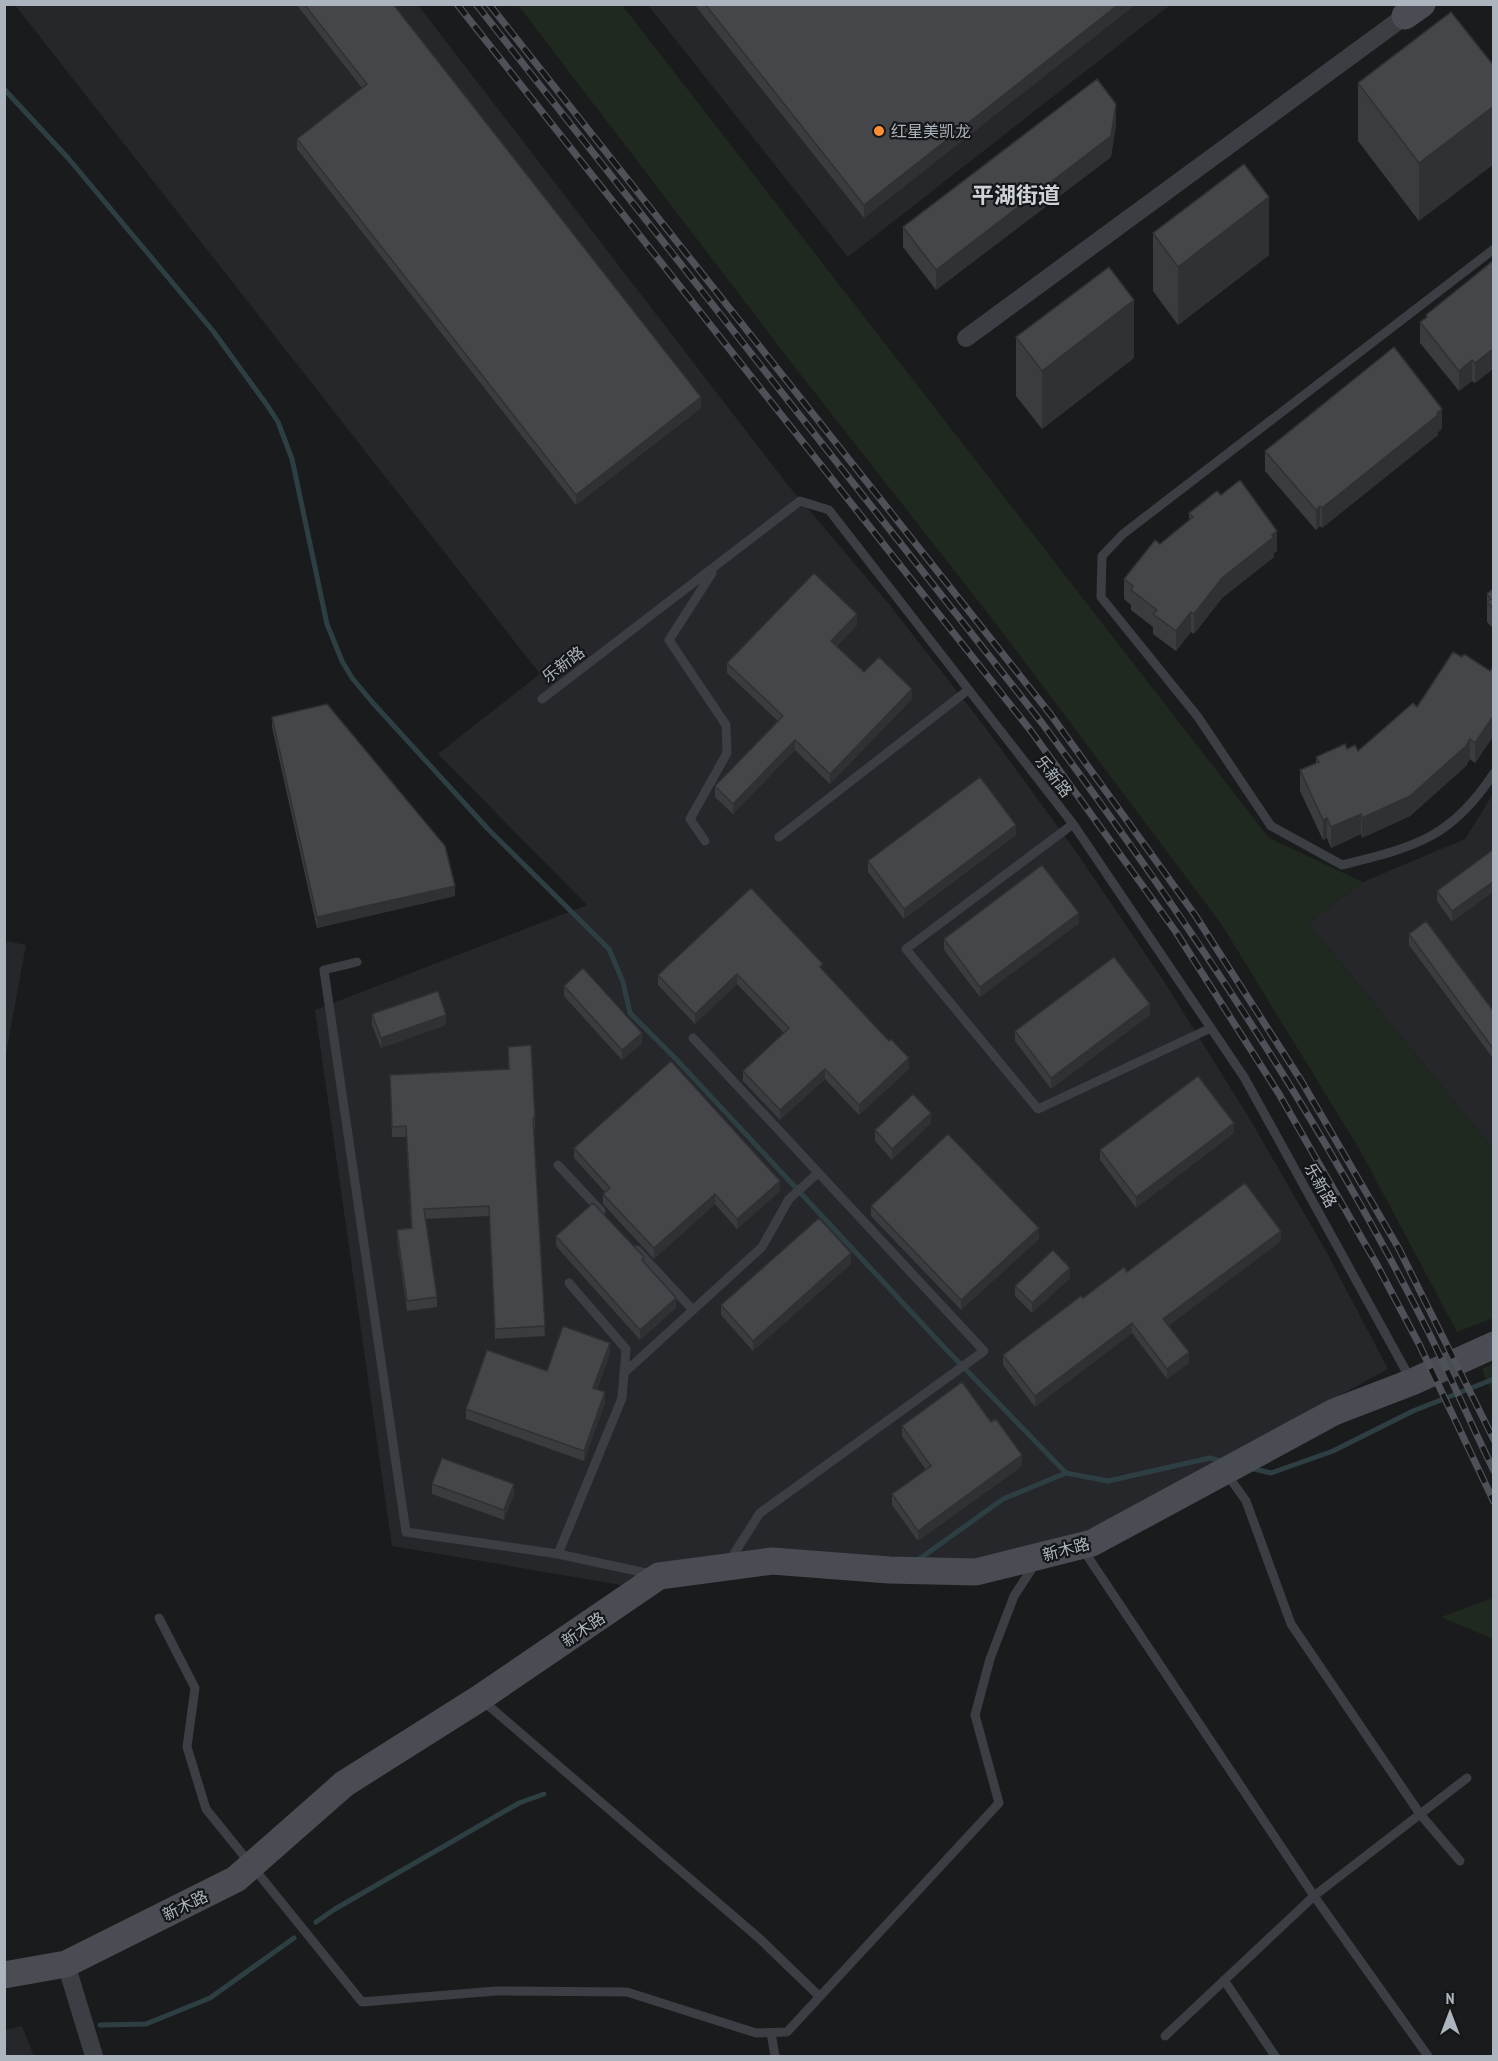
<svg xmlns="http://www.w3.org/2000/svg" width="1498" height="2061" viewBox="0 0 1498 2061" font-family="'PT Sans Narrow','Noto Sans SC',sans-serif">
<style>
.built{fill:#26272a}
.green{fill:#202920}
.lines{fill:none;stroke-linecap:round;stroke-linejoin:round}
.stream{stroke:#2e3f43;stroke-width:5}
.lane{stroke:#3b3e43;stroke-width:9}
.street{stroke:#3b3e43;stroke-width:18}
.secondary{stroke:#494d53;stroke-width:27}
.rail-casing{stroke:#4e5258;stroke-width:7}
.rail{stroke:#151618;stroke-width:4.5;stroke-dasharray:14;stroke-linecap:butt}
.wall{fill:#3a3c40}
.shaded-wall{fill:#303134}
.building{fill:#44464a;stroke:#303134;stroke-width:1.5}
.poi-dot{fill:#ff8d31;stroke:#151618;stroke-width:2}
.labels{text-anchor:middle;stroke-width:4.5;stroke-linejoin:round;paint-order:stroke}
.poi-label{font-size:16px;fill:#acb5be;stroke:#151618;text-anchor:start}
.street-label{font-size:16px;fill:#acb5be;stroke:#151618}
.district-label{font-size:22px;font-weight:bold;fill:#ced3d9;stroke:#151618}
</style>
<rect width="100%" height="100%" fill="#1a1b1d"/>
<path class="built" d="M15,5H418L787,484L888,603L985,727L1077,853L1165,983L1248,1116L1326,1251L1388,1369L1088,1534L975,1562L890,1560L627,1586L392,1546L315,1010L587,905L438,754L540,674Z
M648,5H1170L848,257Z
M1493,794V1149L1308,923L1363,882L1465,839Z
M7,941L26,945L5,1059L4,958Z
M22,2026L34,2056H5V2030Z"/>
<path class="green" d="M518,5H622L1269,838L1363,882L1308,923L1493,1149V1318L1457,1332L1361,1152L1222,925L997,625L794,366Z
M1493,1364V1396L1482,1369Z
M1493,1598V1639L1441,1617Z"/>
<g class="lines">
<path class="stream" d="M4,89L68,158L213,331L267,405L278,422L292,459L327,624L342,661L352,678L373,703L488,829L609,949L623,982L630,1013L675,1058L942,1345L1066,1473L1108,1481L1210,1458L1224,1462
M1250,1468L1271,1473L1333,1451L1413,1411L1494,1379
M918,1560L1003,1499L1066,1473
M316,1922L335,1909L519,1803L544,1794
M100,2025L146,2024L210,1998L294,1938"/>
<path class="lane" d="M1494,249L1123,534L1102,556L1101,597L1198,717L1271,826L1342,865C1414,847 1451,839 1494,773
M542,699L800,501L829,510L1073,824L1244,1077L1411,1380
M1073,824L906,949L1038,1109L1211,1028
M779,837L968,690
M705,841L690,819L727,753L726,725L669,640L712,573
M357,962L324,970L406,1532L558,1554L651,1574
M693,1038L984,1351L760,1513L728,1563
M558,1165L601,1211
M637,1250L693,1310
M624,1373L762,1247L789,1199L818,1173
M1226,1473L1246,1501L1291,1624L1420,1814L1460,1861
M1082,1548L1314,1896L1428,2056
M558,1554L622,1398L626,1349L569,1283
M159,1618L195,1688L187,1747L206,1809L362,2002L496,1991L627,1992L756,2033L787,2032L999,1803L975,1715L990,1659L1014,1596L1035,1564
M482,1700L760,1939L819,1996
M1224,1980L1275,2056
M771,2033L775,2056
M1165,2036L1314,1896L1467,1778"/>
<path class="street" d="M966,338L1405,16
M66,1964L94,2056"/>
<path class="secondary" d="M1405,16L1422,4
M4,1975L66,1964L236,1879L344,1784L480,1698L659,1576L772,1561L889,1570L976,1572L1092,1543L1334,1412L1412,1382L1494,1345"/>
<g class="rail-casing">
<path id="rail" d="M457,4L1031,731L1176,932L1279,1094L1376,1263L1419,1344L1494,1502
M476,4L1042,723C1150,869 1253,1018 1344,1176C1374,1228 1403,1281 1430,1335C1452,1380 1472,1426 1494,1471
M489,4L1051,715L1195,915L1302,1082L1399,1249L1494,1440"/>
</g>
<use href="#rail" class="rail"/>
</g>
<path class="wall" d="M296,4H393L701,408L576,505L297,149V139L362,88Z
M694,4H1136L864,218Z
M1494,66L1419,221L1358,141V83Z
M1116,124L1111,157L936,290L903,247V227Z
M1153,233L1269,255L1178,325L1153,291Z
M1494,260V368L1475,383L1472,381L1459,391L1420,343V322L1426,318V315Z
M1016,337L1134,358L1042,429L1016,396Z
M1442,429L1438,432V435L1322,528L1320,526L1316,530L1265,471V451Z
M1221,495L1277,551L1274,553V557L1222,598L1194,634L1191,632L1176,651L1153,634V627L1131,610V605L1124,599V579L1160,544L1189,520V513Z
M1494,588V629L1487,622V594Z
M857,625L837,646L864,672L912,699L830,784L795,750L733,814L715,797V786L778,721L727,673V663Z
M1462,657L1490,671L1494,667V735L1475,763L1470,759L1466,766L1410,816L1362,838L1361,834L1331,848L1327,838L1323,840L1300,791V770L1316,763V757L1347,749L1358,751L1417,707Z
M272,717L455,896L317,928L272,727Z
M1016,835L904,919L868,872V861Z
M1494,849V891L1452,922L1437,901V891Z
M1079,923L980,997L944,950V939Z
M1409,934L1494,1012L1492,1057L1409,945Z
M823,971L909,1069L859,1115L825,1079L780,1120L743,1081V1071L784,1033L737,984L695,1024L658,985V975Z
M564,986L642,1043L622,1060L564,996Z
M372,1014L446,1025L381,1048L372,1025Z
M1150,1015L1051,1089L1015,1041V1031Z
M508,1047L535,1118V1129H534L545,1336L495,1339L489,1216L426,1219L437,1297V1307L407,1311L397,1240V1230L411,1228L406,1137H392L390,1075L508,1069Z
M931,1123L892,1160L875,1141V1130Z
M1234,1133L1136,1208L1100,1160V1150Z
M574,1148L780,1191L737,1229L715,1204L654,1259L603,1204V1194L605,1192L574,1158Z
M871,1206L1039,1239L961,1310L871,1216Z
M556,1236L644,1263L676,1308L640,1340L556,1246Z
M1281,1241L1168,1326L1189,1363L1167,1379L1132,1333L1035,1407L1003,1365V1355L1083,1298L1127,1272Z
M851,1264L753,1351L721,1315V1305Z
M1070,1278L1032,1313L1015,1296V1286Z
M610,1354L597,1389L605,1403L584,1461L466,1419V1409L547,1371Z
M902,1426L1022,1466L918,1541L892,1505V1494L926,1470L902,1436Z
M432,1484L514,1494L504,1520L432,1494Z"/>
<path class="shaded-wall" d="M1119,4H1136L864,218V205Z
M1116,104V124L1111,157L936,290V270Z
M1494,106V164L1419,221V163Z
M1269,197V255L1178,325V267Z
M1134,300V358L1042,429V371Z
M1494,348V368L1475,383V363Z
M1472,360V381L1459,391V371Z
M701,397V408L576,505V495Z
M1442,409V429L1438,432V435L1322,528V508Z
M1320,506V526L1316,530V510Z
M1277,531V551L1274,553V557L1222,598L1194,634V614L1222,578Z
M1191,612V632L1176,651V631Z
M857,614V625L831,651V641Z
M912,689V699L830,784V774Z
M1494,715V735L1475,763V743Z
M1470,739V759L1466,766L1410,816L1362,838V818Z
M795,740V750L733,814V804Z
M1361,814V834L1331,848V827Z
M1327,818V838L1323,840V820Z
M1016,825V835L904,919V909Z
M1494,881V891L1452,922V911Z
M455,886V896L317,928V917Z
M1079,913V923L980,997V987Z
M737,974V984L695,1024V1014Z
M1150,1004V1015L1051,1089V1078Z
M446,1015V1025L381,1048V1038Z
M642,1033V1043L622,1060V1050Z
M1494,1045V1056L1492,1057V1047Z
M909,1058V1069L859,1115V1105Z
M825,1069V1079L780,1120V1110Z
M931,1113V1123L892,1160V1149Z
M1234,1123V1133L1136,1208V1197Z
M780,1181V1191L737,1229V1219Z
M715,1194V1204L654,1259V1248Z
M1039,1228V1239L961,1310V1300Z
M1281,1231V1241L1163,1330V1319Z
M851,1253V1264L753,1351V1341Z
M1070,1268V1278L1032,1313V1303Z
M676,1298V1308L640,1340V1330Z
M1132,1323V1333L1035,1407V1396Z
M610,1343V1354L593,1398V1388Z
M1189,1352V1363L1167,1379V1369Z
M605,1392V1403L584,1461V1451Z
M1022,1455V1466L918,1541V1531Z
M514,1484V1494L504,1520V1510Z"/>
<path class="building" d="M304,4H393L701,397L576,495L297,139L367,84Z
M705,4H1119L864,205Z
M1451,12L1494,66V106L1419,163L1358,83Z
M1097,79L1116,104L1111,136L936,270L903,227Z
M1244,164L1269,197L1178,267L1153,233Z
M1494,260V348L1475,363L1472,360L1459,371L1420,322L1427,317L1426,315Z
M1109,267L1134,300L1042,371L1016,337Z
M1394,347L1442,409L1437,413L1438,415L1322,508L1320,506L1316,510L1265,451Z
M1240,480L1277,531L1272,535L1274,537L1222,578L1194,614L1191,612L1176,631L1153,614L1157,610L1131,590L1133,586L1124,579L1155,540L1160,544L1193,517L1189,513L1217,491L1221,495Z
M814,573L857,614L831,641L864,672L879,657L912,689L830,774L795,740L733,804L715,786L783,716L727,663Z
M1494,588V609L1487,602L1491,599L1487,594Z
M1453,652L1462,657L1464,654L1490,671L1493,667H1494V715L1475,743L1470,739L1466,746L1410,796L1362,818L1361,814L1331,827L1327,818L1323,820L1300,770L1319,762L1316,757L1345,744L1347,749L1355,745L1358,751L1413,703L1417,707Z
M327,704L445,846L455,886L317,917L272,717Z
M980,777L1016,825L904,909L868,861Z
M1494,849V881L1452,911L1437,891Z
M1042,865L1079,913L980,987L944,939Z
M751,888L823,964L820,967L889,1041L891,1039L909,1058L859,1105L825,1069L780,1110L743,1071L789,1028L737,974L695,1014L658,975Z
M1426,921L1494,1012V1045L1492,1047L1409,934Z
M1114,957L1150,1004L1051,1078L1015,1031Z
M583,968L642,1033L622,1050L564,986Z
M438,991L446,1015L381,1038L372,1014Z
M531,1045L535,1118H533L545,1326L495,1329L489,1206L424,1209L437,1297L407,1301L397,1230L412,1228L406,1126L392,1127L390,1075L509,1069L508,1047Z
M671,1061L780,1181L737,1219L715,1194L654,1248L603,1194L610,1188L574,1148Z
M1198,1076L1234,1123L1136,1197L1100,1150Z
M913,1094L931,1113L892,1149L875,1130Z
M948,1134L1039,1228L961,1300L871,1206Z
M1245,1183L1281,1231L1163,1319L1189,1352L1167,1369L1132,1323L1035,1396L1003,1355L1081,1296L1083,1298L1124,1267L1127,1272Z
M593,1203L644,1257L642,1260L676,1298L640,1330L556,1236Z
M819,1218L851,1253L753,1341L721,1305Z
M1053,1250L1070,1268L1032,1303L1015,1286Z
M563,1326L610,1343L593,1388L605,1392L584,1451L466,1409L487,1350L547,1371Z
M962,1382L991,1422L996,1419L1022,1455L918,1531L892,1494L931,1466L902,1426Z
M442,1458L514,1484L504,1510L432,1484Z"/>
<circle class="poi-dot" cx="879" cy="131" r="6"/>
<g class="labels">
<g class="poi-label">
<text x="891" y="137">红星美凯龙</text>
</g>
<g class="street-label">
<text transform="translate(563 664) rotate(-37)" y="6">乐新路</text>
<text transform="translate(1054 776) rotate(52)" y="6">乐新路</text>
<text transform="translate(1321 1185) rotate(61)" y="6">乐新路</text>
<text transform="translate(1066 1549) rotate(-15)" y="6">新木路</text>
<text transform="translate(583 1629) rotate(-34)" y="6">新木路</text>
<text transform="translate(185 1905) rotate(-26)" y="6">新木路</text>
</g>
<g class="district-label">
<text x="1016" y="203">平湖街道</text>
</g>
</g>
<rect width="1498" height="2061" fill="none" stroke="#acb5be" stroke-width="12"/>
<g transform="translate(1450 2013)" stroke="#151618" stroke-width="4.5" paint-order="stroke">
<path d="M0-4.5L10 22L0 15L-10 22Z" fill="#acb5be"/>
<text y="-9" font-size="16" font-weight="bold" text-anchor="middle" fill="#acb5be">N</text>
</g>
</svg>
